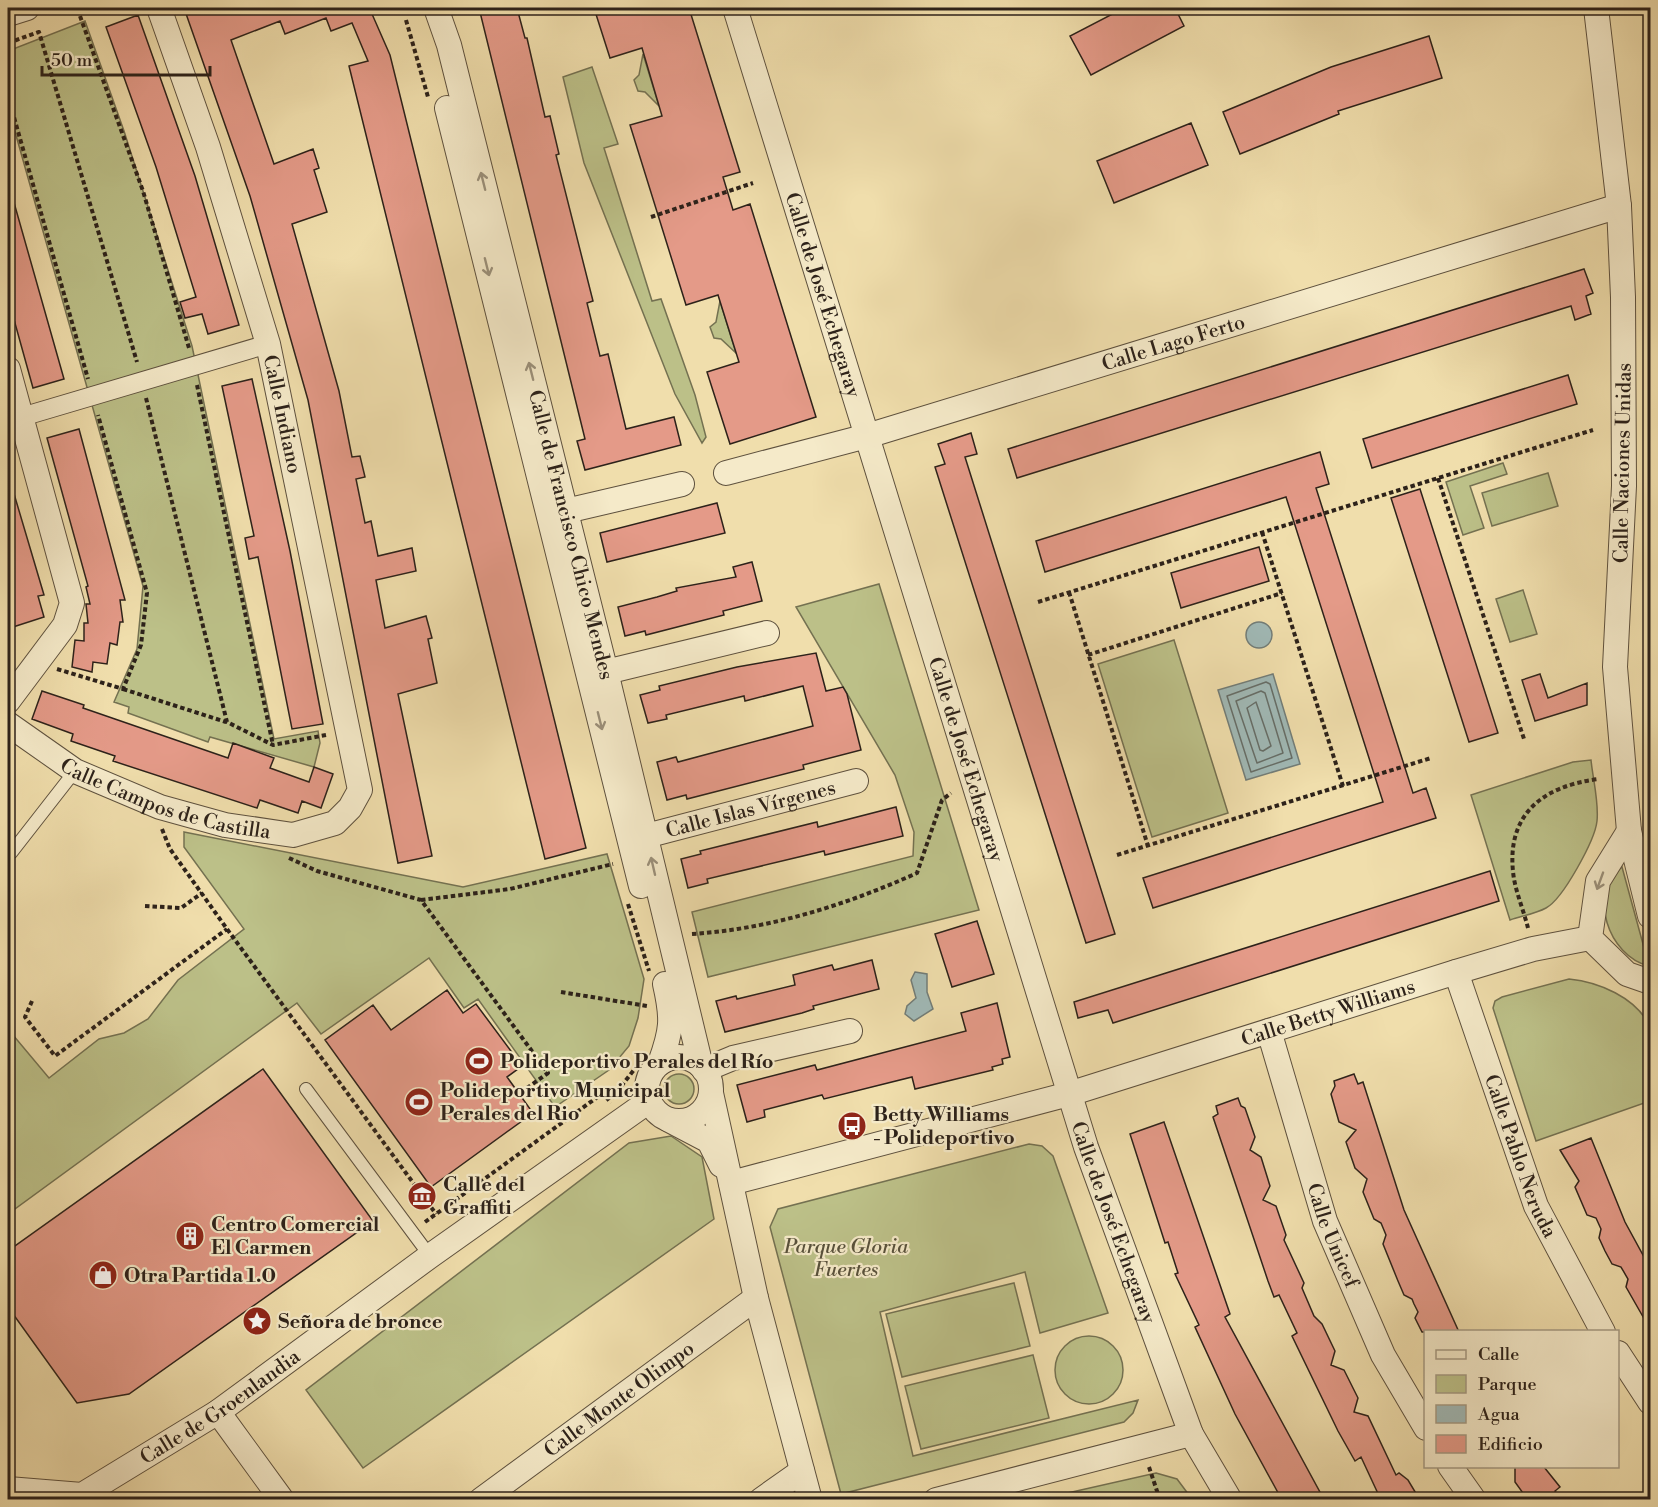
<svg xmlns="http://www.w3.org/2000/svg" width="1658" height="1507" viewBox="0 0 1658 1507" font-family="'Libre Bodoni',serif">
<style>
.green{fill:#bcc088;stroke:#747151;stroke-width:1.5}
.water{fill:#a0b9b6;stroke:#727d78;stroke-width:1.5}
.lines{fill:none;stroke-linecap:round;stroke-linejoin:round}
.shore{stroke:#666e68;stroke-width:1.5}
.building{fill:#e49a88;stroke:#2d221a;stroke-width:1.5}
.service-casing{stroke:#5e513e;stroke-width:14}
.pedestrian-casing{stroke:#5e513e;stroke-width:20}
.minor-casing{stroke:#5e513e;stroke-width:26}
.path{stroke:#2d221a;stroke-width:4;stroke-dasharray:4.5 3;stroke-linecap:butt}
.service{stroke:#f5eac9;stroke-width:12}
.pedestrian{stroke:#f5eac9;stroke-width:18}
.minor{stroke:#f5eac9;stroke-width:24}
.oneway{stroke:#9b907a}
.labels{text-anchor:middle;stroke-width:4.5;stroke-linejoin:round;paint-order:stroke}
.street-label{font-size:20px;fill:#2d221a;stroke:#f5eac9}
.poi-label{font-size:20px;font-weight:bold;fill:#2d221a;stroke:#f5eac9;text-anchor:start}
.park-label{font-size:20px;font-style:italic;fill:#58513b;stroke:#f5eac9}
</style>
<rect width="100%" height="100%" fill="#f0deac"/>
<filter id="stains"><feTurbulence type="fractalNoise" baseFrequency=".00333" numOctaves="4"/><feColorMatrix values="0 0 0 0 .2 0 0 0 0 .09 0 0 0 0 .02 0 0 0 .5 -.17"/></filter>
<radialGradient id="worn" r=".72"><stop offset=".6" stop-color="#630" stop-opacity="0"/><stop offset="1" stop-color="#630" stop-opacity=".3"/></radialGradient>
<path class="green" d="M85,21L124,131L192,346L274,739L318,731L320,743L314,767L210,737L208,742L128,713L129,707L114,702L137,649L143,586L8,107V51Z
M643,54L659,106L645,92L638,91L634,80L639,75Z
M592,67L618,144L604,148L652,301L661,299L695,395L706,437L702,443L675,394L584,163L563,77Z
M720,301L736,353L721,339L714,338L710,327L716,322Z
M1503,463L1507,474L1470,486L1484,528L1463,535L1446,482Z
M1548,473L1558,506L1492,526L1482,493Z
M879,584L979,910L708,977L692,912L913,856L914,832L895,775L796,607Z
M1523,590L1537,634L1510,642L1496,599Z
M1174,640L1228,813L1152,837L1098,664Z
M1591,760C1593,780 1599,802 1597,821C1595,840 1563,899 1546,908C1535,914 1521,916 1510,920L1471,795L1573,762Z
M184,832L463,887L607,854L644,979L638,1018L629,1046L609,1070L555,1107L478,999L464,1008L429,958L321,1034L297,1003L8,1214V1029L49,1078L99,1039L124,1033L148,1019L178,980L244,929L184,847Z
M1622,867L1649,966C1608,956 1587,893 1622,867Z
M1569,979C1599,982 1635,997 1650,1026V1101L1536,1141L1493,1008L1495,1001L1502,997Z
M664 1089a15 15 0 1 1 30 0a15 15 0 1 1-30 0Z
M671,1136L702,1157L714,1219L363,1468L306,1390L629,1143Z
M1029,1144L1042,1146L1053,1156L1108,1313L1040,1333L1025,1272L880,1312L913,1456L1138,1400L1133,1413L1124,1422L841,1494L770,1227L778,1209Z
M1014,1283L1030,1346L902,1377L886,1314Z
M1055 1370a34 34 0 1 1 68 0a34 34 0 1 1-68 0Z
M1033,1355L1049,1418L921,1449L905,1386Z
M1156,1473L1177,1479L1192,1499H1041Z"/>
<path class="water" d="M1246 635a13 13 0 1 1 26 0a13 13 0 1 1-26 0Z
M1273,674L1300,764L1246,780L1218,690Z
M915,972L927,974V992L933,1009L914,1021L905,1014L907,1006L916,998L911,980Z"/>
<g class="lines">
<path class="shore" d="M1266,682L1270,684L1292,758L1251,772L1227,696Z
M1261,691L1265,693L1283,753L1257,763L1236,701Z
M1256,702L1271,746L1263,751L1260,750L1247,708Z"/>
</g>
<path class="building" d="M184,8H387L372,14L390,55L586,848L545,859L349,66L368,61L352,23L331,31L326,18L285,34L280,21L231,40L274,164L313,149L319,168L314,170L327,212L292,224L339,391L352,457L360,456L365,477L356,479L365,523L371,521L378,556L412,548L416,571L376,580L385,628L426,616L432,638L428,639L437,683L398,694L432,856L398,863L308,400L250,196Z
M479,8H517L525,38H527L545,117L550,116L559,154L556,155L593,301L587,303L600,356L608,354L626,429L674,417L681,445L585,470L577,441L585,439Z
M594,8H689L740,172L723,177L733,210L750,204L816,417L730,444L707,372L739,362L718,295L686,305L630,125L662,116L642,48L610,58Z
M1124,8H1175L1184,26L1091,75L1070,36Z
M138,15L195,176L239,325L208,334L202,314L185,318L180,302L196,297L156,167L106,27Z
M1429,36L1442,78L1338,111L1339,114L1240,154L1223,112L1331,67Z
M1191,123L1208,165L1114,203L1097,161Z
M8,199H13L64,379L33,388L8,298Z
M1584,269L1593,293L1586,296L1591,314L1575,320L1571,306L1017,478L1008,449Z
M1568,375L1577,404L1372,468L1363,439Z
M252,379L290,551L323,724L292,729L258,557L249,559L245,538L254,536L222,386Z
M79,429L125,600H120L123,622H120L117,645L110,643L107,664L93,662L92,672L72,667L75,640L84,641V623H88L86,604H90L86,587L88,586L47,438Z
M971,433L977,454L965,457L1115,934L1086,943L935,467L945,464L938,444Z
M1320,452L1329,484L1316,488L1413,793L1426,788L1436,818L1153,908L1143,878L1383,802L1286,497L1045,572L1036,541Z
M8,487H12L44,595L38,596L44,617L13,627L8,607L13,604L8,586Z
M1420,489L1498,733L1469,742L1391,498Z
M717,503L725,533L607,562L600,533Z
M1259,547L1269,581L1181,608L1171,573Z
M752,562L762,601L723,611L724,615L646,635L645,631L625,636L618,607L657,597L677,591L676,588L736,577L733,567Z
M816,653L826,691L843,687L847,694L861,750L803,765L804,769L687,799L686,795L667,800L657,762L676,757L678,762L813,726L803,686L745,701L744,696L666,715L667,719L648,723L640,695L660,690L659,686L737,667Z
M1540,674L1548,698L1587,683V705L1535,721L1522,680Z
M42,691L84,705L83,708L228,758L233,743L274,758L270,768L309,782L314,767L333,774L321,808L302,801L298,813L260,800L257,808L113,761L115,756L71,741L73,734L32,719Z
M896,807L903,836L825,855L824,851L707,879L708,883L688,888L681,859L701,854L700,851L817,822L818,827Z
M1490,871L1499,901L1113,1023L1108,1010L1078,1018L1074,1002Z
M977,921L994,974L952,987L935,934Z
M872,960L879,989L813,1006L814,1009L802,1013L725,1032L716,1001L736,996L737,999L795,985L793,975L832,965L834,970Z
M447,990L463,1013L476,1004L522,1066L507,1077L533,1113L431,1187L325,1040L373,1005L391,1030Z
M997,1003L1010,1057L1002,1059L1003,1064L992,1067L993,1070L915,1089L912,1077L824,1099L822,1095L764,1110L765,1117L747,1122L737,1085L815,1065L817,1070L966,1031L961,1013Z
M263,1069L373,1221L129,1394L77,1403L8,1307V1251Z
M1354,1074L1358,1084L1363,1082L1404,1210L1459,1332H1422L1415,1318L1418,1312L1414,1304L1412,1299L1404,1295L1398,1281L1383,1244L1386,1235L1381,1223L1374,1219L1363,1192L1367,1179L1355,1168L1346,1142L1356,1130L1339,1122L1331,1094L1335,1086L1334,1081Z
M1238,1098L1241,1106L1245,1108L1255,1137L1250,1150L1261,1157L1270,1186L1263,1200L1276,1206L1286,1235L1284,1240L1304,1283L1302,1288L1314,1316L1322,1324L1335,1351L1331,1365L1344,1370L1358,1398L1354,1412L1368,1416L1396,1475L1399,1473L1408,1480L1420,1500H1381L1361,1457L1355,1461L1338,1431L1292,1336L1297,1333L1279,1295L1274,1297L1268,1281L1213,1117L1218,1114L1216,1106Z
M1164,1122L1230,1314L1225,1317L1321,1494L1311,1500H1282L1235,1414L1195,1327L1199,1325L1175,1274L1178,1273L1168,1242L1165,1243L1130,1134Z
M1591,1138L1625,1222L1650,1268V1329L1626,1287L1628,1279L1621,1267L1612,1264L1605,1251L1599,1238L1601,1229L1596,1218L1587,1215L1575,1187L1579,1181L1560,1150Z
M1515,1467H1544L1560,1487L1555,1491L1562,1500H1528L1515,1482Z"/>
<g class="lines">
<g class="service-casing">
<path id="service" d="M11,853L75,771
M306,1089L430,1256"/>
</g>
<g class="pedestrian-casing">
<path id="pedestrian" d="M8,421L268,344"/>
</g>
<g class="minor-casing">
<g id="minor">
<path id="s1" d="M436,8L449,45L606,672L701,1066"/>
<path id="s2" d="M735,8L1086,1147L1191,1434L1230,1500"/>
<path d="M1596,8L1619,206L1623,297L1624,486L1615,667L1629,831L1650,916"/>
<path d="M8,14L27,8"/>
<path d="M447,108L641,886"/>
<path d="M8,369L72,603L65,625L8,701"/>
<path id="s3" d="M726,473L867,436L1619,206"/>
<path d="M566,511L682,484"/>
<path d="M606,672L767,633"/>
<path id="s4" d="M8,724L75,771L160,807L225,825L293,835L335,823L350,808L360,790L268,344L208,147L159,8"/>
<path d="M1629,831L1598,881L1590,938L1627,974L1650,982"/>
<path id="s5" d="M646,836L856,781"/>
<path id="s6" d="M1456,972L1536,1206L1603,1332"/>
<path id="s7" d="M1269,1031L1325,1221L1383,1355L1426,1428"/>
<circle cx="679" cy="1089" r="32"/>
<path d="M660,1063C672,1030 673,1019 665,984"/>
<path d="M704,1070L733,1058L850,1031"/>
<path d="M711,1093L756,1298L810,1500"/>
<path d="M669,1120L709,1141L721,1165"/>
<path id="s8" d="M731,1183L1069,1094L1456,972L1533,949L1590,938"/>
<path d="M1618,1353L1650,1402"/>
<path d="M218,1412L282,1500"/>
<path d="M1450,1466L1474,1500"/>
<path id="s9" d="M8,1489L82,1495L218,1412L430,1256L649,1101"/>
<path id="s10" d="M481,1500L756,1298"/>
<path d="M761,1500L802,1471"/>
<path d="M936,1500L1191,1434"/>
</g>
</g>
<path class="path" d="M80,16L143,191L189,348
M406,20L428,97
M8,43L39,32L137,362
M8,96L88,379
M651,217L753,183
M1645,250L1650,230
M197,385L273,745
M146,398L227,722L273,745L326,735
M1438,478L1524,739
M1262,532L1343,786
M1069,592L1148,846
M1038,602L1593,430
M1088,655L1282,593
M57,669L123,689L141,645L147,593L98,415
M123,689L226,722
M162,829L170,849L227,929L436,1214
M1117,855L1431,758
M289,858L317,871L421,900L548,1073L527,1088
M421,900L510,889L613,864
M628,904L649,971
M145,906L181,908L202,893
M1528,928C1524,912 1517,895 1514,879C1504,816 1541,786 1599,779
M692,934C770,929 846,905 917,873L942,800L951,793
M561,992L647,1006
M32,1001L25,1017L55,1056L227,929
M612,1098L637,1066
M425,1222L603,1093L611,1103
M1149,1467L1160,1500"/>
<use href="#service" class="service"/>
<use href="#pedestrian" class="pedestrian"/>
<use href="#minor" class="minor"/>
</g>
<defs><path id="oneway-shaft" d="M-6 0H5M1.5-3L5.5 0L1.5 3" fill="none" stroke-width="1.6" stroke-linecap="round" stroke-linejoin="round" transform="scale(1.5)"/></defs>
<g class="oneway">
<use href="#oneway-shaft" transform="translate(483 181) rotate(-104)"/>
<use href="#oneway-shaft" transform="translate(487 267) rotate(76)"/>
<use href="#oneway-shaft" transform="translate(531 371) rotate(-104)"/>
<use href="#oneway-shaft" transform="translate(600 721) rotate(76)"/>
<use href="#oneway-shaft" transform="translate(653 866) rotate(-103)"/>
<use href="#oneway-shaft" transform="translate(1600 881) rotate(110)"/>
</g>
<defs>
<g id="stadium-disc" transform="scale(1.5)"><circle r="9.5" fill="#8f2418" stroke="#f5eac9"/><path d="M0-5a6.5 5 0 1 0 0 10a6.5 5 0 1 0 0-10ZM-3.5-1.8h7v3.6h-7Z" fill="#fff"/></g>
<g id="bus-disc" transform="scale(1.5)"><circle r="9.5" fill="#8f2418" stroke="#f5eac9"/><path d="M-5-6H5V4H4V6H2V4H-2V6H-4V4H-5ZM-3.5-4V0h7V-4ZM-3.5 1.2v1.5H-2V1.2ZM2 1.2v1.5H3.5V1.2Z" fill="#fff"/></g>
<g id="museum-disc" transform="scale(1.5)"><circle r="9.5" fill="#8f2418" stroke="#f5eac9"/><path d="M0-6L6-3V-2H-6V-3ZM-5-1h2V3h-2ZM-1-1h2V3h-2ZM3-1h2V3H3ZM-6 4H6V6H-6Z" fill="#fff"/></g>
<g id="building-disc" transform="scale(1.5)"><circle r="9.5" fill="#8f2418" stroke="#f5eac9"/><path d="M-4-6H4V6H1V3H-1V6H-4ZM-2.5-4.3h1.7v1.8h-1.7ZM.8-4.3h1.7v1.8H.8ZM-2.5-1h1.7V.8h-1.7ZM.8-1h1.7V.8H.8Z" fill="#fff"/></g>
<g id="shop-disc" transform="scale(1.5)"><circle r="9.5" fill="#8f2418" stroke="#f5eac9"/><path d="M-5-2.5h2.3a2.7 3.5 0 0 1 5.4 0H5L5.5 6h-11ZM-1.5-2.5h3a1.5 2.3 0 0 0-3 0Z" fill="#fff"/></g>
<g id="sight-disc" transform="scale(1.5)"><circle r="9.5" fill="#8f2418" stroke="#f5eac9"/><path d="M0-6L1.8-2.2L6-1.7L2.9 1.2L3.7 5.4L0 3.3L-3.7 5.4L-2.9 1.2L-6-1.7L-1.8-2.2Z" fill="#fff"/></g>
</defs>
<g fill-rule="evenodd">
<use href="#stadium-disc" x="479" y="1061"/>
<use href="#stadium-disc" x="419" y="1102"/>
<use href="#bus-disc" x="852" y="1126"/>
<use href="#museum-disc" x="422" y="1196"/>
<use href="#building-disc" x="190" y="1236"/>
<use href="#shop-disc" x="103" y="1275"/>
<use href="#sight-disc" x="257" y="1321"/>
</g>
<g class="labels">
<g class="street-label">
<text dy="7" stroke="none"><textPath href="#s2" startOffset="300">Calle de José Echegaray</textPath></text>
<text dy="7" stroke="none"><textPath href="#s3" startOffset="466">Calle Lago Ferto</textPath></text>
<text transform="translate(283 414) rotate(78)" y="7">Calle Indiano</text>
<text transform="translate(1622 463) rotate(-89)" y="7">Calle Naciones Unidas</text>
<text dy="7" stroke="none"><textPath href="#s1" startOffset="544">Calle de Francisco Chico Mendes</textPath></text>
<text dy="7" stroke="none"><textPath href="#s2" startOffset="786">Calle de José Echegaray</textPath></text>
<text dy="7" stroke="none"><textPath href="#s4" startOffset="177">Calle Campos de Castilla</textPath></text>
<text dy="7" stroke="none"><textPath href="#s5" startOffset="108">Calle Islas Vírgenes</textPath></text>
<text dy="7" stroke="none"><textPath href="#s8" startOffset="621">Calle Betty Williams</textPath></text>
<text dy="7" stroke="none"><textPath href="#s6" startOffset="195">Calle Pablo Neruda</textPath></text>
<text dy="7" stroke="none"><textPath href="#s2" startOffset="1272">Calle de José Echegaray</textPath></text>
<text dy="7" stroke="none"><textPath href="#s7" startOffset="214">Calle Unicef</textPath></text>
<text dy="7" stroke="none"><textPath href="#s10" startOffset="171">Calle Monte Olimpo</textPath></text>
<text dy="7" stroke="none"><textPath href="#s9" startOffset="238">Calle de Groenlandia</textPath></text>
</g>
<g class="poi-label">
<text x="500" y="1068">Polideportivo Perales del Río</text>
<text x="440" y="1097">Polideportivo Municipal<tspan x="440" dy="23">Perales del Rio</tspan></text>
<text x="873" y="1121">Betty Williams<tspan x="873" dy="23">- Polideportivo</tspan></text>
<text x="443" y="1191">Calle del<tspan x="443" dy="23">Graffiti</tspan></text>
<text x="211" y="1231">Centro Comercial<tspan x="211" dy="23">El Carmen</tspan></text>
<text x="124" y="1282">Otra Partida 1.0</text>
<text x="278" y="1328">Señora de bronce</text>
</g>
<g class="park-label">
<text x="846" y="1253">Parque Gloria<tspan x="846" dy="23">Fuertes</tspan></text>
</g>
</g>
<rect width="1658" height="1507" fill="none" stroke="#f0deac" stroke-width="30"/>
<rect x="9" y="9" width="1640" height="1489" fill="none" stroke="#2d221a" stroke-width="3"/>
<rect x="15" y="15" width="1628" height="1477" fill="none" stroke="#2d221a" stroke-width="1.5"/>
<rect x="1424" y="1330" width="195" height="138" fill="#f5eac9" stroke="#a59a83" stroke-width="1.5"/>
<rect x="1436" y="1350" width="30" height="9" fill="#f5eac9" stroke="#a59a83" stroke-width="1.5"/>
<text x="1478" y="1360" font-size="18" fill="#2d221a">Calle</text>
<rect x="1436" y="1375" width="30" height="18" fill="#bcc088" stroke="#a59a83" stroke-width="1.5"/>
<text x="1478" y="1390" font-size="18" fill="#2d221a">Parque</text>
<rect x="1436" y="1405" width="30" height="18" fill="#a0b9b6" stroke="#a59a83" stroke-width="1.5"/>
<text x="1478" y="1420" font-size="18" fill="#2d221a">Agua</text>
<rect x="1436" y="1435" width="30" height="18" fill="#e49a88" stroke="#a59a83" stroke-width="1.5"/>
<text x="1478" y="1450" font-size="18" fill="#2d221a">Edificio</text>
<path d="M42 66v9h168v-9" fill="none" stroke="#2d221a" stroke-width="3"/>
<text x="51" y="66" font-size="18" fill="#2d221a" stroke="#f5eac9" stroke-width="4.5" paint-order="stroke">50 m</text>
<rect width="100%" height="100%" filter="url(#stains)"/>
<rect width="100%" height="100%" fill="url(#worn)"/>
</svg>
